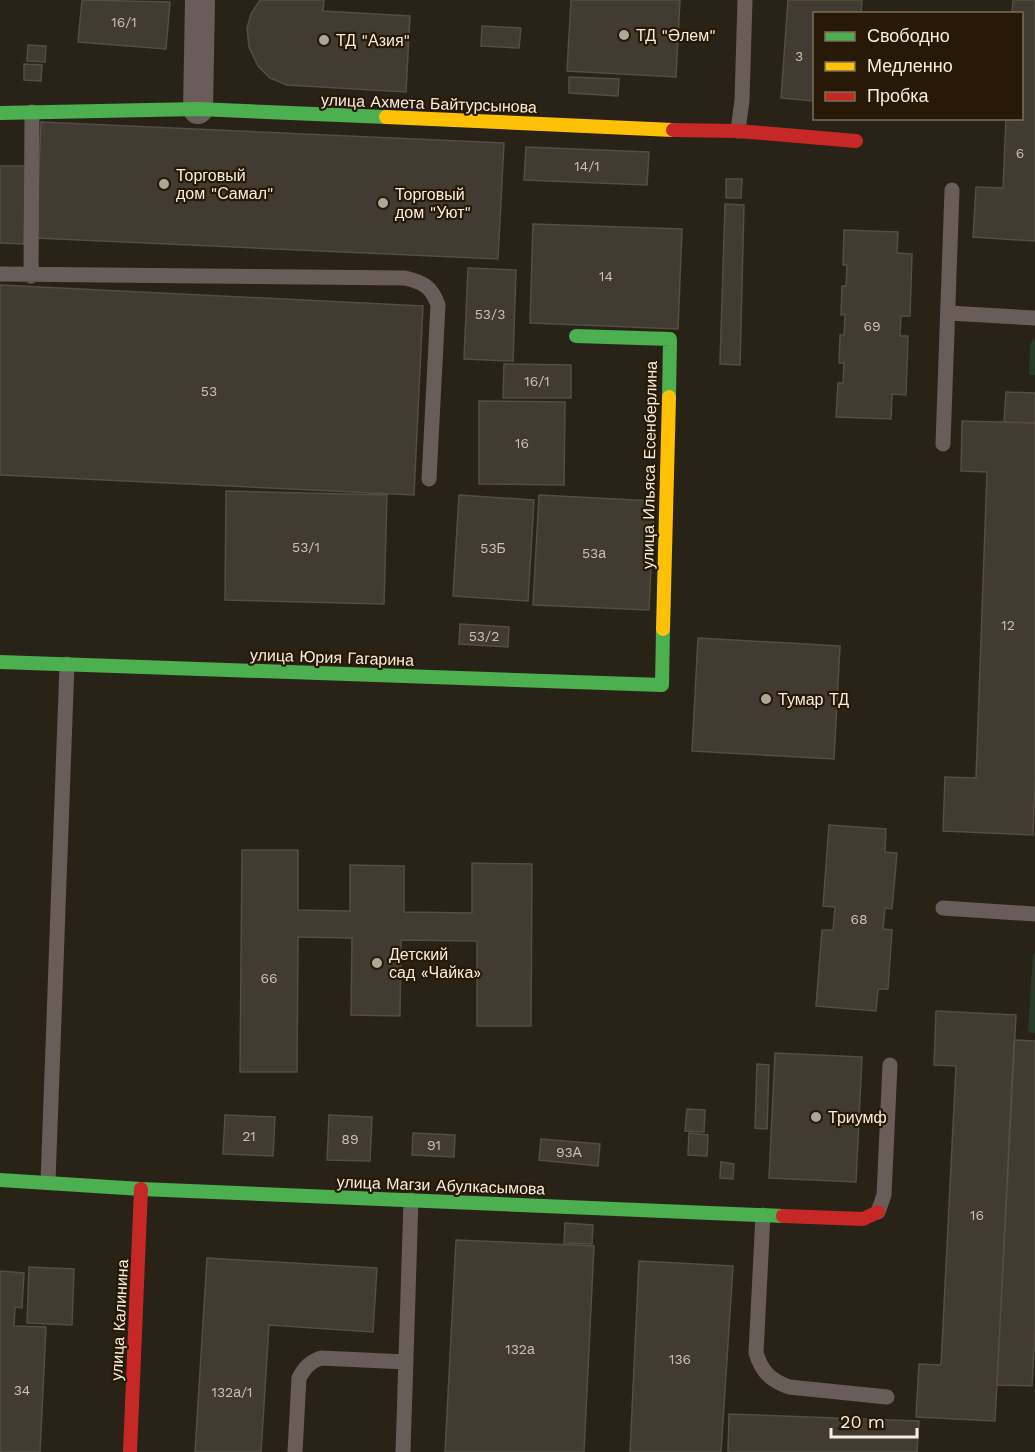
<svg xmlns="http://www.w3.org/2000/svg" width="1035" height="1452" viewBox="0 0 1035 1452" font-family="'Work Sans',sans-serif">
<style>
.green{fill:#253c2a}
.building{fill:#423b31;stroke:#544d44;stroke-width:1.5}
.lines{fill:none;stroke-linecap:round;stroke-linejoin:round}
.lane{stroke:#685d59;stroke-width:15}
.street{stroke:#685d59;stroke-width:30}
.fast{stroke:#4caf50;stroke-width:14}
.slow{stroke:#ffc107;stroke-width:14}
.jam{stroke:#c62828;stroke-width:14}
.poi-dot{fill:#afa69a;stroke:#271906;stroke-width:2}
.labels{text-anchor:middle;stroke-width:4.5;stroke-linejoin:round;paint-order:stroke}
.number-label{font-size:14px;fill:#cac0b5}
.poi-label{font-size:16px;fill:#f7ede1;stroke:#271906;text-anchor:start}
.street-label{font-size:16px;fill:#f7ede1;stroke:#271906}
</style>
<rect width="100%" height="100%" fill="#292217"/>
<path class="green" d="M1035,337V375H1029L1030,344Z
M1033,954H1035V1033L1028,1032Z"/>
<path class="building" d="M82,0L170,2L166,49L78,42Z
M260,0H324L323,11L410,16L406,92L287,85L270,78L258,66L249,47L247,28L251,14Z
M571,0H680L676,77L567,71Z
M788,0H862L861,14H814V101L781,98Z
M1013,0H1035V241L973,237L976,187L1003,188L1006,118H1022V14H1012Z
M482,26L521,28L519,48L481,46Z
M28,45L46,46L45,62L27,61Z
M24,64L42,65L41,81L24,80Z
M569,77L619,79L618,96L569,93Z
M41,122L504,143L498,259L36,238Z
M526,147L649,152L647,185L524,180Z
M0,166H26L24,244L0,243Z
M726,179H742L741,198H726Z
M725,204L744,205L740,365L720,364Z
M533,224L682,229L678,329L530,323Z
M844,230L898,232L897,253L912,254L910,316H901L900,336H908L906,395L892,394L891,419L836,417L838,383H843L844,363H839L840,335H844L845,314L841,315L842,286H846L847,265H843Z
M468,268L516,270L513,361L464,359Z
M0,285L423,306L414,495L0,475Z
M504,364L571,365V398H503Z
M1006,392L1035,393V423L1004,422Z
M479,401L565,402L564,485L479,484Z
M962,421L1035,423V777L1033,835L943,831L945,777L976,778L987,472L961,471Z
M226,491L387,495L384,604L225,600Z
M459,495L534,500L528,601L453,596Z
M539,495L654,501L649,610L533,605Z
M460,624L509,627L508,647L459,644Z
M698,638L840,646L834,759L692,751Z
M829,825L886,829L885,852L897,853L892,909L885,908L883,929L892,930L888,989H878L876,1011L816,1006L822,930H833L835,907L823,906Z
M242,850H298V910L350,911V865L404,866V912L472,913V863L532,864L531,1026H477V941L401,940L400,1016L351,1015L352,938L298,937L297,1072H240Z
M936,1011L1016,1015L995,1421L916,1417L919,1364L941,1365L956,1066L934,1065Z
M1014,1040L1035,1041V1328L1032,1386L997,1385Z
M775,1053L862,1057L856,1182L769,1178Z
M757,1064L769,1065L767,1129L755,1128Z
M687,1109L705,1110L704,1132L685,1131Z
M225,1115L275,1117L273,1156L223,1154Z
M329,1115L372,1117L370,1161L327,1160Z
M413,1133L455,1135L454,1157L412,1155Z
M689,1133L708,1135L707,1156L688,1155Z
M541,1139L600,1144L598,1166L539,1160Z
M721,1162L734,1164L733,1179L720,1178Z
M565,1223L593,1225L592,1244L564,1243Z
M456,1240L594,1246L584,1452H445Z
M207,1258L377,1268L373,1332L269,1325L261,1452H195Z
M639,1261L733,1266L721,1452H630Z
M29,1267L74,1269L72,1325L27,1323Z
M0,1271L24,1273L22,1308L15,1307L14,1326L46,1327L40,1452H0Z
M729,1414L919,1421L917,1452H728Z"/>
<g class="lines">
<path class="lane" d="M738,131L742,100L745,0
M0,274L405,278C423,282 432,287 438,305L429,479
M31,276L32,112
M948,313L1035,318
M943,444L952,190
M943,908L1035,914
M48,1182L67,664
M878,1212L884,1195L890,1065
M763,1215L756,1353C762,1372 770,1380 789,1387L887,1397
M295,1452L299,1378C305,1367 310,1362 321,1358L406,1362
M403,1452L411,1200"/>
<path class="street" d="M198,109L200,0"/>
<path class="fast" d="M0,113L198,109L386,117
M576,336L670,339L669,397
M0,662L662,685L663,629
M0,1180L141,1189L783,1216"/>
<path class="slow" d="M386,117L673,130
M663,629L669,397"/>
<path class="jam" d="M673,130L738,131L856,141
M783,1216L863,1219L878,1212
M130,1452L141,1189"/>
</g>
<g class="poi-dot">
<circle cx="624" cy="35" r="6"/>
<circle cx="324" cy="40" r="6"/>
<circle cx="164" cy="184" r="6"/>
<circle cx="383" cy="203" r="6"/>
<circle cx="766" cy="699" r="6"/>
<circle cx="377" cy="963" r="6"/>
<circle cx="816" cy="1117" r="6"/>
</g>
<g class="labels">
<g class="number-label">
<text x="124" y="27">16/1</text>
<text x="799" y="61">3</text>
<text x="1020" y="158">6</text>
<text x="587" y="171">14/1</text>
<text x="606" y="281">14</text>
<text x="490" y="319">53/3</text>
<text x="872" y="331">69</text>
<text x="537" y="386">16/1</text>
<text x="209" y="396">53</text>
<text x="522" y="448">16</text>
<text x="306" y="552">53/1</text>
<text x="493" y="553">53Б</text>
<text x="594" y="558">53а</text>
<text x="1008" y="630">12</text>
<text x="484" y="641">53/2</text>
<text x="859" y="924">68</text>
<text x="269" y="983">66</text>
<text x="249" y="1141">21</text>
<text x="350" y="1144">89</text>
<text x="434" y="1150">91</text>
<text x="569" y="1157">93А</text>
<text x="977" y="1220">16</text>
<text x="520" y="1354">132а</text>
<text x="680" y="1364">136</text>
<text x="22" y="1395">34</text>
<text x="232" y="1397">132а/1</text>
</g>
<g class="poi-label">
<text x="636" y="41">ТД "Әлем"</text>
<text x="336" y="46">ТД "Азия"</text>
<text x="176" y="181">Торговый<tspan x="176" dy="18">дом "Самал"</tspan></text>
<text x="395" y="200">Торговый<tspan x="395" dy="18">дом "Уют"</tspan></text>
<text x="778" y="705">Тумар ТД</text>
<text x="389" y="960">Детский<tspan x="389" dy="18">сад «Чайка»</tspan></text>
<text x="828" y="1123">Триумф</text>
</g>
<g class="street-label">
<text transform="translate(429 103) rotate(2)" y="6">улица Ахмета Байтурсынова</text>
<text transform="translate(649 465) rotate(-89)" y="6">улица Ильяса Есенберлина</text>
<text transform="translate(332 657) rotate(2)" y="6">улица Юрия Гагарина</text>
<text transform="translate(441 1185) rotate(2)" y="6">улица Магзи Абулкасымова</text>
<text transform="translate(119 1320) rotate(-87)" y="6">улица Калинина</text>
</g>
</g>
<rect x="813" y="12" width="210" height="108" fill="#271906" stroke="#7a6e5e" stroke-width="1.5"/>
<rect x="825" y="32" width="30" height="9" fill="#4caf50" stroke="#7a6e5e" stroke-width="1.5"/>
<text x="867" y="42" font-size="18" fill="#f7ede1">Свободно</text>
<rect x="825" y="62" width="30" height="9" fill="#ffc107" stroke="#7a6e5e" stroke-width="1.5"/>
<text x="867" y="72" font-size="18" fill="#f7ede1">Медленно</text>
<rect x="825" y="92" width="30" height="9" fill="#c62828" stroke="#7a6e5e" stroke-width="1.5"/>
<text x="867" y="102" font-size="18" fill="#f7ede1">Пробка</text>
<path d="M831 1428v9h86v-9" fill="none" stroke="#f7ede1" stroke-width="3"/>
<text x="840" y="1428" font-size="18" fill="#f7ede1" stroke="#271906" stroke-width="4.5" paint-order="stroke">20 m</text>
</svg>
